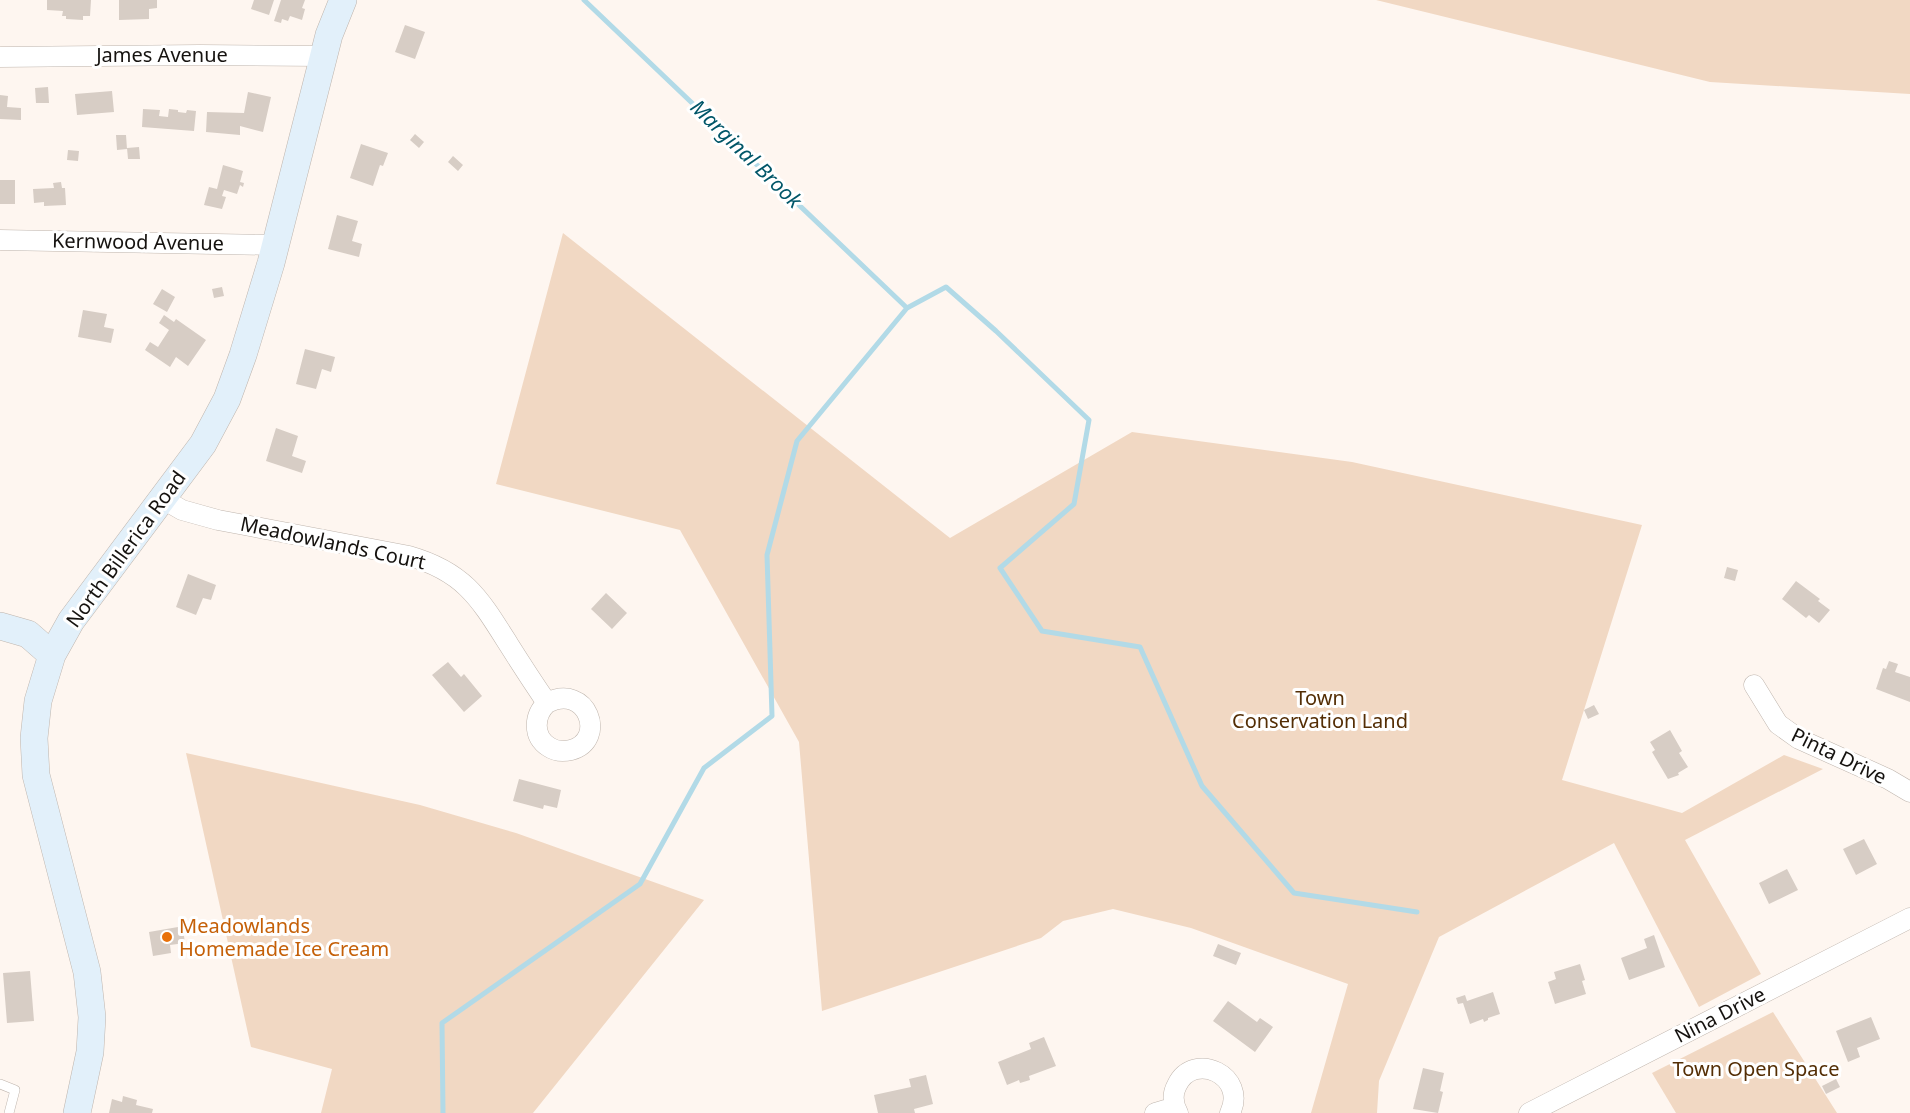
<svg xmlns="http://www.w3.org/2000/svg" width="1910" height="1113" viewBox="0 0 1910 1113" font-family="'Noto Sans',sans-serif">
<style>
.green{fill:#f1d8c3}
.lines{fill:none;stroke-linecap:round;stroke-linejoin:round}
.stream{stroke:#b2dae7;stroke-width:5}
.building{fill:#d7cdc5}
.service-casing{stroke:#bfb5ad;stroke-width:10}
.minor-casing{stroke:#bfb5ad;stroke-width:21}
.secondary-casing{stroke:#bfb5ad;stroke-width:28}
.service{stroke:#fff;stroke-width:9}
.minor{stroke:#fff;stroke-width:20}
.secondary{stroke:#e2f0fa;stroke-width:27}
.food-dot{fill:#e8710a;stroke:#fff;stroke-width:2}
.labels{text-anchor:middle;stroke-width:6;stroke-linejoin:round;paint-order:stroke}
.street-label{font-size:20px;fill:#15120f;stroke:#fff}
.park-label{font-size:20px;fill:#542e05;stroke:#fff}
.food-label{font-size:20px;fill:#c56008;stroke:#fff;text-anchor:start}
.water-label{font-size:21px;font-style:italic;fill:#015668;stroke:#fff}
</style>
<rect width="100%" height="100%" fill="#fef6f0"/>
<path class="green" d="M1376,0H1910V94L1710,82Z
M563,233L950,538L1132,432L1352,462L1642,525L1562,780L1682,813L1784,755L1823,769L1685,840L1761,974L1699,1007L1614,843L1439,937L1379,1081L1377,1113H1311L1348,984L1191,928L1113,909L1063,921L1041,938L822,1011L799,742L680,530L496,484Z
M186,753L420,805L516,833L704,900L533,1113H321L332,1069L251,1047Z
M1773,1012L1837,1113H1676L1652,1073Z"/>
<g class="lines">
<path class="stream" d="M584,0L907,308
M443,1113L442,1023L640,884L704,768L772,716L767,555L797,441L907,308L946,287L996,331L1089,420L1074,504L1000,568L1042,631L1140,647L1202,786L1294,893L1417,912"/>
</g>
<path class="building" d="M47,0H91L90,16H83V20L66,19V16H62L63,11L47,10Z
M119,0H157V8L149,9V19L119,20Z
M254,0H274L269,15L251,9Z
M281,0H305L302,8L305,9L302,20L290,16L288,21L282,19L281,23L274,21Z
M405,25L425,32L415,59L395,52Z
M48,87L49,103H36L35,88Z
M112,91L114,112L77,115L75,94Z
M248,92L271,97L263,132L240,126V135L206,132L207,112L244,113Z
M0,95L8,96L7,107L21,108V120L0,119Z
M143,109L160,110L159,116L168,117L169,109L178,110V112L186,113L187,110L196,111L194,131L142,127Z
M415,134L424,142L419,148L410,140Z
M116,135H126L127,149L117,150Z
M361,144L388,153L383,166L380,165L373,186L350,178Z
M139,147L140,159H128L127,148Z
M68,150L79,151L78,161L67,160Z
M453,156L463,165L458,171L448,162Z
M223,165L243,171L240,182L244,183L243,187L240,185L237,194L224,190L222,196L226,197L222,209L204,205L209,187L217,189Z
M0,180H15V204H0Z
M61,182L62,188H65L66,205L44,206V202L34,203L33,189L54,188L53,183Z
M337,215L358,221L352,241L362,244L359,257L328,249Z
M222,287L224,296L214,298L212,289Z
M162,289L175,297L167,312L153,304Z
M83,310L107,314L104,327L114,329L111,343L78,337Z
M164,315L174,322L176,319L206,340L188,366L176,357L170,367L145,350L150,342L158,347L169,330L159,323Z
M305,349L335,357L331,372L322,369L316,389L296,384Z
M276,428L298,436L292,456L306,461L302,473L266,461Z
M1727,567L1738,570L1735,581L1724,578Z
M188,574L216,585L211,600L203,598L196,615L176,607Z
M1796,581L1820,599L1818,601L1830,610L1819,623L1809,615L1806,618L1782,599Z
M606,593L627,613L612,629L591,609Z
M1889,661L1898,664L1895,672L1910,677V702L1876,689L1883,668L1886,669Z
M448,662L461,677L464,674L482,696L464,712L432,675Z
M1594,705L1599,714L1588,719L1584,710Z
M1670,730L1682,751L1679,753L1688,767L1678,773L1679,775L1668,779L1652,752L1655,750L1650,742Z
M519,779L561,790L557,808L544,805L543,809L513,801Z
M1864,839L1877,864L1856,875L1843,849Z
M1787,869L1798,890L1769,904L1759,883Z
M178,927L179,930L183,929L185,943L170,945L171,953L153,956L149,932Z
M1654,935L1665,967L1629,980L1621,958L1647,948L1644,939Z
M1218,944L1241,953L1236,965L1213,956Z
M1580,964L1585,980L1582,981L1586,994L1555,1004L1548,982L1556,979L1554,972Z
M30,971L34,1021L7,1023L3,973Z
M1493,992L1500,1014L1488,1018V1020L1484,1022L1483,1019L1470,1024L1463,1003L1458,1004L1456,998L1465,995L1467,1001Z
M1228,1001L1257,1022L1260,1018L1273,1027L1255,1052L1213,1021Z
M1871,1017L1880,1039L1857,1048L1860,1057L1848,1062L1836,1031Z
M1044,1037L1056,1066L1029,1076L1030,1080L1020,1083L1019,1080L1007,1085L998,1062L1031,1049L1029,1043Z
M1423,1068L1444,1073L1440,1091L1443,1092L1438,1113L1413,1109Z
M926,1075L933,1104L914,1109L915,1113H878L874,1095L911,1087L909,1079Z
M1836,1079L1840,1087L1826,1094L1822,1086Z
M123,1096L137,1100L136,1105L153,1109L152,1113H109L112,1099L122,1102Z"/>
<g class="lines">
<g class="service-casing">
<path id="service" d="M0,1084L15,1090L9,1113"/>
</g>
<g class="minor-casing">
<path id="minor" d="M0,57L200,55L324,56
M0,240L275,245
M163,499L182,510L218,520L409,556C465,572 480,599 509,645C521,664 534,684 547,703C534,715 532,736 549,747C555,751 563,752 571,750C608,740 587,682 547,703
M1754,685L1778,724L1799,739L1888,779L1910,792
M1155,1113L1175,1107
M1178,1113C1173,1104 1172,1094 1177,1085C1194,1050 1248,1076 1230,1113
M1529,1113L1910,918"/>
</g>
<g class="secondary-casing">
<path id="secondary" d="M0,626L28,634L52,655
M77,1113L90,1052L92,1017L87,972L36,775L34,738L38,701L52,655L71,621L203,444L227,399L243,355L271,263L329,35L343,0"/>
</g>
<use href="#service" class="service"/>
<use href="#minor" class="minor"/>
<use href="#secondary" class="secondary"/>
</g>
<circle class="food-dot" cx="167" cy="937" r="6"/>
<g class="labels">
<g class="street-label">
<text x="162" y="62">James Avenue</text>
<text transform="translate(138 242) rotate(1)" y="7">Kernwood Avenue</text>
<text transform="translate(333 543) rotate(12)" y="7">Meadowlands Court</text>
<text transform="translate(126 549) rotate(-54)" y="7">North Billerica Road</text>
<text transform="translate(1839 756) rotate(26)" y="7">Pinta Drive</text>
<text transform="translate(1720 1015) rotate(-27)" y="7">Nina Drive</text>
</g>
<g class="park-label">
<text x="1320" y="705">Town<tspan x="1320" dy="23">Conservation Land</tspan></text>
<text x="1756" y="1076">Town Open Space</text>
</g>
<g class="food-label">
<text x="179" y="933">Meadowlands<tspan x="179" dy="23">Homemade Ice Cream</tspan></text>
</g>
<g class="water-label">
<text transform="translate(746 154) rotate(44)" y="7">Marginal Brook</text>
</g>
</g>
</svg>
